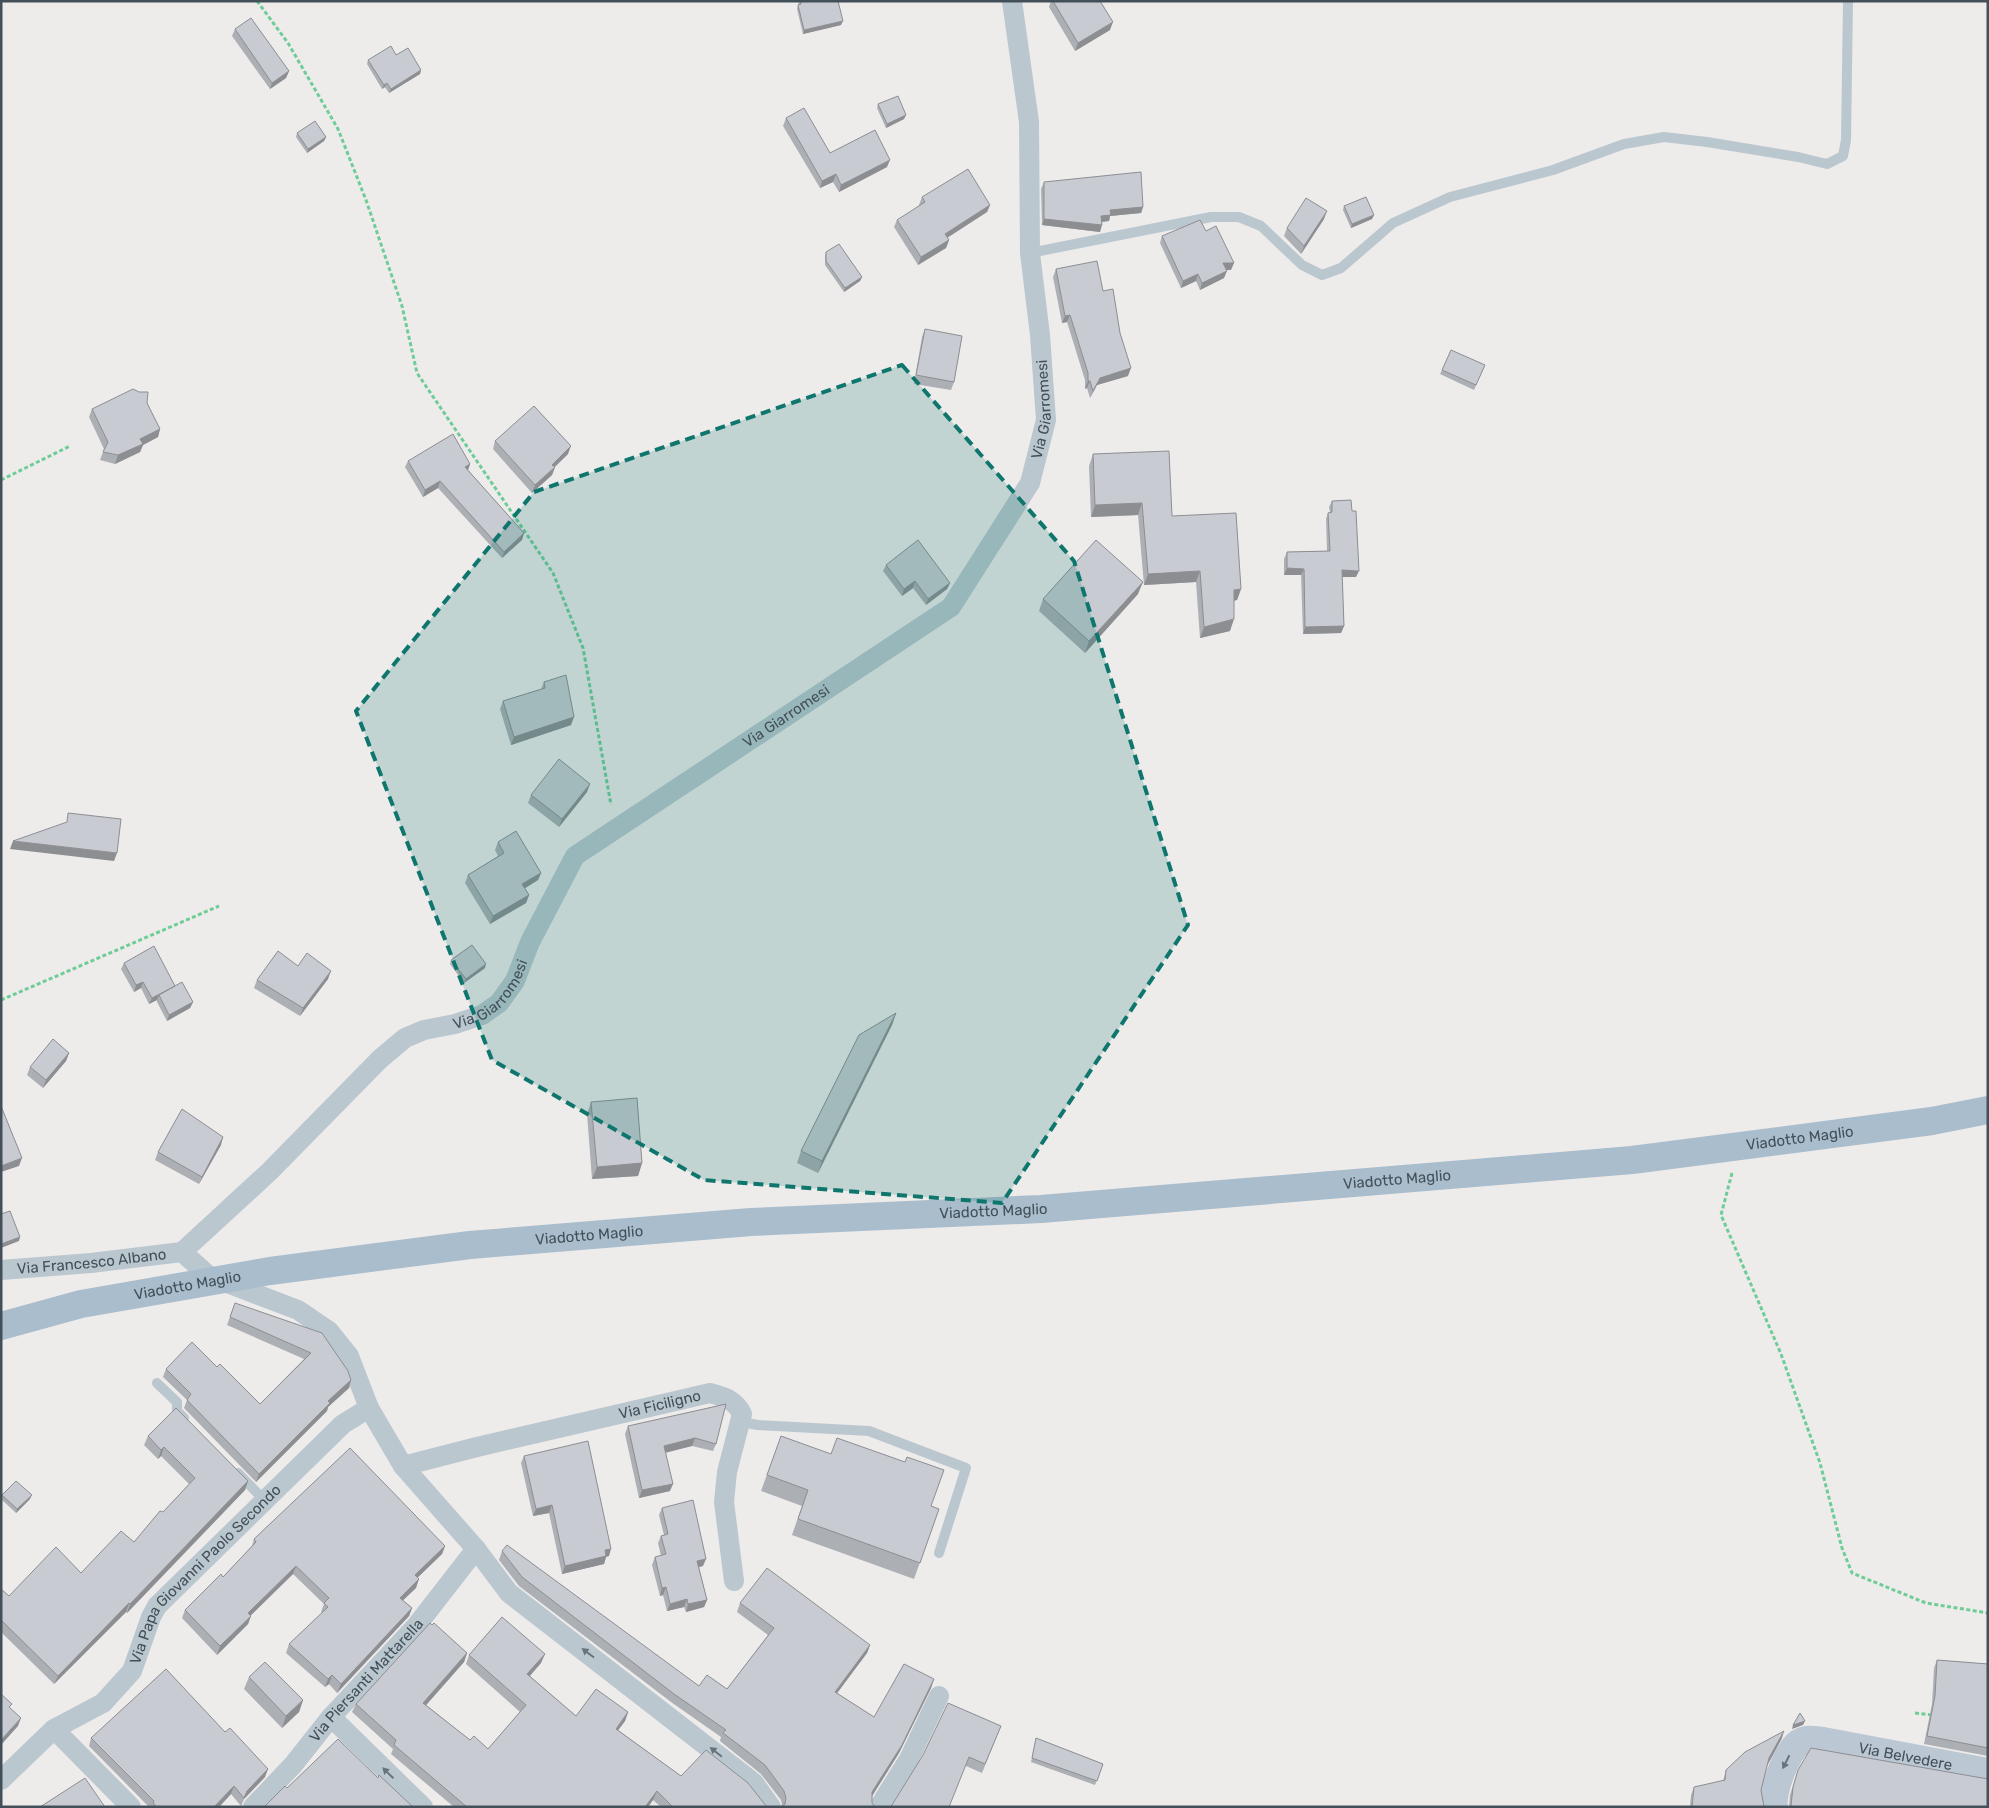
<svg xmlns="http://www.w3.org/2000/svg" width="1989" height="1808" viewBox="0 0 1989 1808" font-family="Rubik,sans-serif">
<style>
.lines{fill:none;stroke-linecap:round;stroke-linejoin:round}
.path{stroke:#6ecd97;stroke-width:3;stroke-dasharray:4 2.5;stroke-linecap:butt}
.service{stroke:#bbc7cf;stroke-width:10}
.minor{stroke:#bbc7cf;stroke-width:20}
.secondary{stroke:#bbc8d4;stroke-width:28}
.primary{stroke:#a9bdcc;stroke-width:28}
.wall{fill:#acafb4}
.shaded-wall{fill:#8c8e92}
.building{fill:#c8cbd1;stroke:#8c8e92}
.oneway{fill:#67747c}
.oneway2{fill:#67747e}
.marked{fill:#0f766e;fill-opacity:0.2;stroke:#0f766e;stroke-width:4;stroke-dasharray:10 6;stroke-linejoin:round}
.labels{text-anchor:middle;stroke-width:5;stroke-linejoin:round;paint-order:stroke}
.street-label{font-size:15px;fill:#435059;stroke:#fff}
</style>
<rect width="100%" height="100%" fill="#eeebeb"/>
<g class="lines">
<path class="path" d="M257,1L288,43L338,129L366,200L402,306L417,373L553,573L583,648L611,805
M1,480L70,446
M1,1000L219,906
M1732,1173L1721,1215L1781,1354L1820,1463L1842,1548L1852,1573L1926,1603L1988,1613
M1915,1713L1933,1715"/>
<path class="service" d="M1030,253L1211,217H1239L1261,226L1302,265L1322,275L1341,268L1393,223L1450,197L1553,170L1624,144L1664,137L1707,142L1798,157L1827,164L1843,156L1846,140L1848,1
M157,1383L177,1402V1411L184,1418
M741,1422L758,1425L869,1431L966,1468L939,1553
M238,1473L265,1501"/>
<g class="minor">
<path id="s1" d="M182,1252L269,1172L380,1059L405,1038L424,1030L455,1024L482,1015L499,1003L515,981L530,942L575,856L951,607L1030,483L1046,420L1040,335L1030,253L1029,122L1012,1"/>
<path d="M182,1252L209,1276L298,1310L329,1331L349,1356L369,1408L403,1466L476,1549L509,1593L754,1783L771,1807"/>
<path id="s2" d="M1,1270L91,1263L182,1252"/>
<path id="s3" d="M403,1466L477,1447L710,1393C725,1397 735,1400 742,1414L727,1472L724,1502L734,1581"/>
<path d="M331,1717L423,1807"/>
<path d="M54,1729L131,1807"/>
<path id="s4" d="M1,1780L54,1729L103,1703L132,1671L151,1617L157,1606L343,1424L369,1408"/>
<path id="s5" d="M253,1807L293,1765L331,1717L417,1625L476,1549"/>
<path d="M879,1807L909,1759L939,1696"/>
</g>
<path class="secondary" id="s6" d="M1774,1807C1771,1792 1787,1751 1799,1743C1806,1738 1815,1740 1823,1741L1988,1772"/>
<path class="primary" id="s7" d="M1,1326L81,1304L270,1271L470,1245L751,1222L1041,1209L1632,1160L1932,1121L1988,1110"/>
</g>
<path class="wall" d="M799,1H838L841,25L803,34L797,9Z
M1051,1H1100L1110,30L1075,51L1049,7Z
M235,29L289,71L286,78L270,89L232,36Z
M396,55L421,70L420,74L389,93L385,87L382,89L367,64L368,60Z
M878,104L906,115L904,119L886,128L877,108Z
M786,118L830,153L887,167L839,192L833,182L820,188L783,126Z
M297,133L326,137L324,141L307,153L296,137Z
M1044,182L1143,207L1141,213L1110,216L1109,221L1102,222L1100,232L1042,225L1041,189Z
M922,197L990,205L987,212L947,238L949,240L946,248L918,265L894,227L897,220L920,206L919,205Z
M1344,206L1374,215L1372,219L1351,228L1343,210Z
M1324,219L1301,254L1284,236L1287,228Z
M1206,231L1231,270H1226L1224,278L1200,290L1196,281L1181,288L1160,243L1162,236Z
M826,252L862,277L860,281L844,292L825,265V257Z
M1056,269L1103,291L1128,376L1097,385L1090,398L1087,388L1085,389V380L1067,322L1062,323L1053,277Z
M925,329L954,382L951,390L914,384L922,337Z
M1485,365L1474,390L1440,374L1442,370Z
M147,403L160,429L158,437L143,445L140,452L115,464L100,460L104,449L89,417L92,409Z
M495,441L568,454L555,467L552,475L532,493L493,449Z
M1093,454L1172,516L1241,589L1237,600L1234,601L1230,631L1200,638L1196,582L1144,585L1138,515L1091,517L1089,466Z
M408,461L470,464L468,470L524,533L522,540L502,558L438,488L423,497L405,467Z
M1332,501L1356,577H1342L1344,626L1341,633L1303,634L1301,575H1284V559L1287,552L1327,551L1326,519L1328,513L1330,512L1329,507Z
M886,565L950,583L947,589L926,605L913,588L902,596L883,571Z
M1138,594L1085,653L1039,611L1043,599Z
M544,682L571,725L511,745L500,709L503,701L541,689Z
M587,792L559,827L528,803L531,795Z
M498,842L541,873L538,880L525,888L529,895L526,903L490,924L465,883L468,875L498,856L495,850Z
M451,960L485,968L464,983L450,964Z
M124,963L175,986L193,1002L190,1008L167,1021L157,1002V1000L149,1004L141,988L134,992L121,969Z
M298,966L328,979L300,1016L254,988L257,980Z
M896,1013L892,1025L818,1173L797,1163L801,1151Z
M69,1053L66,1061L43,1088L27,1075L30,1067Z
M591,1102L642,1163L638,1176L592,1179L587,1114Z
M221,1145L199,1184L155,1160L158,1152Z
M235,1303L351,1380L349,1388L328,1407L327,1411L256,1482L184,1408L187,1400L163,1377L166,1369L217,1367L260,1404L304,1359L227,1325Z
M726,1404L716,1444L713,1451L692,1446L665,1452L670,1491L639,1498L625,1434L628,1426Z
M148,1436L248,1481L245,1490L127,1613L126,1612L54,1684L1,1632V1589L9,1596L81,1573L134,1542L163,1512L189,1484L161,1456L158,1459L144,1445Z
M781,1436L931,1506L939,1509L914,1579L792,1535L802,1506L761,1491Z
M524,1456L609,1556L606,1557L604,1564L562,1574L549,1513L533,1516L521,1463Z
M2,1495L30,1499L16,1513L1,1499Z
M662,1508L703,1566L699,1567L707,1600L704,1607L686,1612L684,1607L667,1611L663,1595L660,1596L652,1565L655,1557L661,1556L658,1543L661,1536L664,1535L659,1515Z
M254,1539L445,1546L442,1554L417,1578L416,1588L403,1600L412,1608L409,1616L337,1693L329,1684L325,1687L286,1653L289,1644L322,1613L321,1612L324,1604L293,1574L251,1615L248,1624L217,1655L182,1618L185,1610L223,1577L252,1546Z
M502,1551L699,1686L727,1689L768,1635L737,1612L740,1603L870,1645L867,1653L837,1693L874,1717L934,1679L931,1688L899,1753L872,1796V1803L782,1805L781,1800L761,1774L720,1741L721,1737L671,1702L519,1586L499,1560Z
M467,1653L464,1662L426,1705L470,1740L488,1749L520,1712L466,1664L469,1655L541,1663L530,1676L576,1716L628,1712L625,1721L618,1730L681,1776L767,1807H661L653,1800L648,1807H454L391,1754L393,1749L352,1712L356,1704Z
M1937,1660L1988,1664V1756L1924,1744L1932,1704L1934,1668Z
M249,1677L303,1700L299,1712L282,1728L244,1689Z
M1001,1726L982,1773L966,1766L890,1807Z
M91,1738L265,1777L244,1799L241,1806L231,1794L219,1807H149L89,1746Z
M1036,1738L1103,1764L1095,1785L1031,1762Z
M1782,1738L1768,1763L1761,1790L1764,1807H1690L1691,1795L1694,1787L1723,1781L1726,1770Z
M1798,1770L1988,1807H1789L1790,1795Z"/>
<path class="shaded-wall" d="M843,21L841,25L803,34L804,30Z
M1113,22L1110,30L1075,51L1078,43Z
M421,70L420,74L389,93L391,89Z
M289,71L286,78L270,89L272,83Z
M387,83L385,87L382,89L384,85Z
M906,115L904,119L886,128L887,124Z
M326,137L324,141L307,153L308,149Z
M890,160L887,167L839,192L841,185Z
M836,174L833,182L820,188L822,181Z
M990,205L987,212L942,241L945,234Z
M1143,207L1141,213L1110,216L1109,221L1099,222L1101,216L1110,210Z
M1327,211L1324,219L1301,254L1304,246Z
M1374,215L1372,219L1351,228L1352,224Z
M1044,219L1102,225L1100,232L1042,225Z
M949,240L946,248L918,265L921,257Z
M1223,263H1234L1231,270H1221Z
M1227,271L1224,278L1200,290L1202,283Z
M1198,274L1196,281L1181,288L1183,281Z
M862,277L860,281L844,292L845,288Z
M1070,315L1067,322L1062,323L1065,316Z
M1131,368L1128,376L1097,385L1090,398L1093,391L1100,378Z
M1088,381H1090L1087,388L1085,389Z
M160,429L158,437L143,445L140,452L115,464L118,455L140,439Z
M571,446L568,454L549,472L552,465Z
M470,464L468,470L462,473L465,467Z
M555,467L552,475L532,493L535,485Z
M440,481L438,488L423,497L425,490Z
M1142,503L1138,515L1091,517L1095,505Z
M524,533L522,540L502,558L504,552Z
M1287,568L1304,569L1301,575H1284Z
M1342,570L1359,571L1356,577H1340Z
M1200,571L1196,582L1144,585L1148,574Z
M915,581L913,588L902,596L904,589Z
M1143,582L1138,594L1085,653L1089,641Z
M950,583L947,589L926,605L928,599Z
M1241,589L1237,600L1230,601L1234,590Z
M1234,619L1230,631L1200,638L1204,627Z
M1344,626L1341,633L1303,634L1305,627Z
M574,717L571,725L511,745L514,737Z
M590,784L587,792L559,827L562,819Z
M13,841L117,853L114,861L10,849Z
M541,873L538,880L519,892L522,884Z
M529,895L526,903L490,924L493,916Z
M486,964L485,968L464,983L466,979Z
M331,971L328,979L300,1016L303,1008Z
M143,982L141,988L134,992L136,985Z
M175,986L159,995L157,1000L149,1004L152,998Z
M193,1002L190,1008L167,1021L169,1015Z
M896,1013L892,1025L818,1173L822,1161Z
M69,1053L66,1061L43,1088L46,1080Z
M223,1137L221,1145L199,1184L202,1177Z
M22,1158L19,1166L1,1172V1166Z
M642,1163L638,1176L592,1179L597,1167Z
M20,1237L19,1241L1,1248V1244Z
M351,1380L349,1388L328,1407L327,1411L256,1482L259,1474L328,1401Z
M695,1438L692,1446L661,1454L664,1446Z
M164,1447L161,1456L158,1459L161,1450Z
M248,1481L245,1490L127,1613L130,1604Z
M673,1484L670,1491L639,1498L642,1490Z
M32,1495L30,1499L16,1513L17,1509Z
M552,1505L549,1513L533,1516L536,1509Z
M445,1546L442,1554L412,1583L415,1575Z
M611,1549L609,1556L606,1557L604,1564L562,1574L565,1566L605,1550Z
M706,1559L703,1566L694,1568L697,1561Z
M296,1566L293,1574L245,1621L248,1613Z
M419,1579L416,1588L397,1606L400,1598Z
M666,1587L663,1595L660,1596L662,1588Z
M687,1599L684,1607L667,1611L670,1604Z
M707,1600L704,1607L686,1612L688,1604Z
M129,1603L126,1612L54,1684L58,1676Z
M412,1608L409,1616L337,1693L341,1684Z
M251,1616L248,1624L217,1655L220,1646Z
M870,1645L867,1653L832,1700L835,1692Z
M467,1653L464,1662L420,1712L423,1703Z
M545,1654L541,1663L524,1682L527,1674Z
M332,1675L329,1684L325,1687L328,1679Z
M934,1679L931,1688L899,1753L869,1801L872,1792Z
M303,1700L299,1712L282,1728L286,1716Z
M628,1712L625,1721L613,1737L616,1729Z
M21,1718L18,1726L1,1745V1740Z
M1805,1721L1803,1725L1792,1729L1793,1725Z
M1784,1731L1782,1738L1767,1766L1769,1758Z
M268,1769L265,1777L244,1799L241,1806L247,1791Z
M234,1786L231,1794L219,1807H214Z
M657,1791L653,1800L648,1807H645Z"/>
<path class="building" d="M800,1H838L843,21L804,30L798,5L801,4Z
M1053,1H1100L1113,22L1078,43Z
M251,18L289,71L272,83L235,29Z
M391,46L396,55L408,48L421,70L391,89L387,83L384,85L368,60Z
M898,96L906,115L887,124L878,104Z
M804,108L830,153L875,130L890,160L841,185L836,174L822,181L786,118Z
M315,121L326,137L308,149L297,133Z
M968,169L990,205L945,234L949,240L921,257L897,220L925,202L922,197Z
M1141,172L1143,207L1110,210L1111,215L1101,216L1102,225L1044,219V182Z
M1366,197L1374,215L1352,224L1344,206Z
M1306,198L1327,211L1304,246L1287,228Z
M1200,220L1206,231L1216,226L1234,263H1223L1227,271L1202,283L1198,274L1183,281L1162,236Z
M839,244L862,277L845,288L826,261V252Z
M1097,261L1103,291L1113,289L1120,333L1131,368L1100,378L1093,391L1090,381H1088V373L1070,315L1065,316L1056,269Z
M925,329L962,336L954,382L916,375Z
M1451,350L1485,365L1476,385L1442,370Z
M133,389L139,392H148L147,403L160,429L140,439L143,444L118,455L103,452L108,442L92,409Z
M534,406L571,446L552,465L555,467L535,485L495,441Z
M453,434L470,464L465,467L524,533L504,552L440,481L425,490L408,461Z
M1169,451L1172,516L1236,513L1241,589L1234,590V619L1204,627L1200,571L1148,574L1142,503L1095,505L1093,454Z
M1351,500L1352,511H1356L1359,571L1342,570L1344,626L1305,627L1304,569L1287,568V552L1330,551L1328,513L1332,512V501Z
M918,540L950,583L928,599L915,581L904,589L886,565Z
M1096,540L1143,582L1089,641L1043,599Z
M566,675L574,717L514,737L503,701L545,688L544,682Z
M559,759L590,784L562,819L531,795Z
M68,813L121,819L117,853L13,841L67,822Z
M516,831L541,873L522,884L529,895L493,916L468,875L504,853L498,842Z
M472,945L486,964L466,979L451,960Z
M154,946L175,986L152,998L143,982L136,985L124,963Z
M278,951L298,966L307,953L331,971L303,1008L257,980Z
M182,982L193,1002L169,1015L159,995Z
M896,1013L822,1161L801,1151L859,1035Z
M53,1039L69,1053L46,1080L30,1067Z
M637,1098L642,1163L597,1167L591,1102Z
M1,1106L22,1158L1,1166Z
M182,1109L223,1137L202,1177L158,1152Z
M10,1211L20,1237L1,1244V1214Z
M235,1303L322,1333L348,1371L351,1380L328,1401L330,1403L259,1474L187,1400L191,1394L166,1369L192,1342L217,1367L220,1364L260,1404L311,1353L230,1317Z
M726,1404L716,1444L695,1438L664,1446L673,1484L642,1490L628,1426Z
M176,1408L248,1481L130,1604L129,1603L58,1676L1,1620V1589L9,1596L56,1547L81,1573L121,1531L134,1542L160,1511L163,1512L195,1478L164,1447L161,1450L148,1436Z
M781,1436L831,1454L837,1438L905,1462L907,1457L944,1470L931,1506L939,1509L920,1563L798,1519L808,1490L767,1475Z
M588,1441L611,1549L605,1550L606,1556L565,1566L552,1505L536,1509L524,1456Z
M350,1448L445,1546L415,1575L419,1579L400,1598L412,1608L341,1684L332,1675L328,1679L289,1644L328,1607L324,1603L329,1598L296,1566L248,1613L251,1616L220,1646L185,1610L221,1574L223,1577L256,1542L254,1539Z
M16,1481L32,1495L17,1509L2,1495Z
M693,1500L706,1559L697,1561L707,1600L688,1604L687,1599L670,1604L666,1587L662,1588L655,1557L666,1554L661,1536L668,1534L662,1508Z
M507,1545L699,1686L707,1675L727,1689L774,1628L740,1603L767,1568L870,1645L835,1692L874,1717L904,1664L934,1679L902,1745L872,1792V1803L875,1807H780L785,1804L786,1798L784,1791L765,1765L723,1733L726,1730L674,1694L522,1577L502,1551Z
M502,1617L545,1654L527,1674L576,1716L596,1689L628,1712L616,1729L681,1776L706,1750L748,1783L767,1807H673L657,1791L645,1807H467L394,1745L396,1740L356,1704L430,1623L432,1625L434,1623L467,1653L423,1703L470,1740L474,1736L488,1749L526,1705L469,1655Z
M1937,1660L1988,1664V1748L1927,1736L1935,1696Z
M265,1662L303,1700L286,1716L249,1677Z
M166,1669L225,1732L230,1728L268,1769L247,1791L244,1798L234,1786L214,1807H157L153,1803L154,1801L91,1738Z
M1,1694L12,1704L9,1707L21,1718L1,1740Z
M948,1703L1001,1726L985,1764L969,1757L949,1807H890L892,1805L923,1755Z
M1800,1713L1805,1721L1793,1725Z
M1784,1731L1769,1758L1761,1790L1764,1807H1692L1694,1787L1725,1780L1726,1770L1745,1752Z
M1036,1738L1103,1764L1097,1781L1032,1758Z
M338,1739L378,1778L379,1775L413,1807H264L285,1786L287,1788Z
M1811,1748L1988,1779V1807H1790L1791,1806L1793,1787L1798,1770Z
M85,1778L105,1807H40Z"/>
<defs><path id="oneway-solid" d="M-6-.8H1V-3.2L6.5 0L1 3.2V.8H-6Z" transform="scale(1.25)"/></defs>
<g class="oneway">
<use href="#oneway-solid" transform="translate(588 1653) rotate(-143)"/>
<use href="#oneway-solid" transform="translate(716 1752) rotate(-141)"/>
<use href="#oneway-solid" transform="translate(388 1773) rotate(-136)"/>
</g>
<use class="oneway2" href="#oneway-solid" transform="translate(1786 1762) rotate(117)"/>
<path class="marked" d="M902,365L1074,561L1188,925L1002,1203L704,1180L492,1060L356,711L534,492Z"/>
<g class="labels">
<g class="street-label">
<text dy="5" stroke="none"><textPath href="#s1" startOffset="1250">Via Giarromesi</textPath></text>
<text dy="5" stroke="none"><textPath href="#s1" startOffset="830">Via Giarromesi</textPath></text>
<text dy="5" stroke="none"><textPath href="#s1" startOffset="410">Via Giarromesi</textPath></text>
<text dy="5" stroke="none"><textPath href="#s7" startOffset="1811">Viadotto Maglio</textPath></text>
<text dy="5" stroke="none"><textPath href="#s7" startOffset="1406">Viadotto Maglio</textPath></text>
<text dy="5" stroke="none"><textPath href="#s7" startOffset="1001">Viadotto Maglio</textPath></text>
<text dy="5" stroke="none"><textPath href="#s7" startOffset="596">Viadotto Maglio</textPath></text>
<text dy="5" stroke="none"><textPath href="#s2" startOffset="91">Via Francesco Albano</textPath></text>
<text dy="5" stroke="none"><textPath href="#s7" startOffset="191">Viadotto Maglio</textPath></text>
<text dy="5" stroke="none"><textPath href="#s3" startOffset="264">Via Ficiligno</textPath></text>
<text dy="5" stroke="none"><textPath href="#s4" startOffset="296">Via Papa Giovanni Paolo Secondo</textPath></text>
<text dy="5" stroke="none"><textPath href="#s5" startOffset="170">Via Piersanti Mattarella</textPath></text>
<text dy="5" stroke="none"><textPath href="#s6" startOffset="179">Via Belvedere</textPath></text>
</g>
</g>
<rect width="1989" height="1808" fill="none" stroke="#435059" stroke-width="5"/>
</svg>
